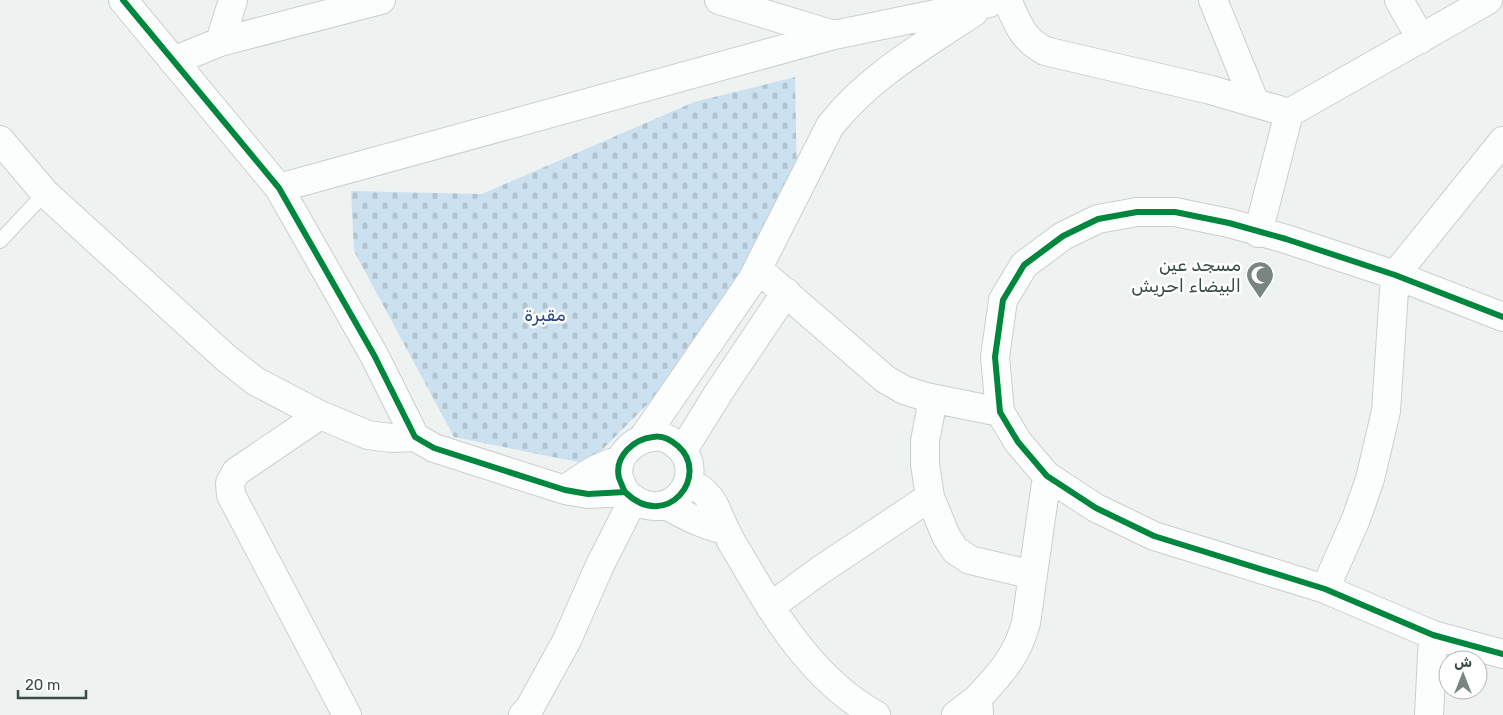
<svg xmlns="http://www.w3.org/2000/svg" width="1503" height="715" viewBox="0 0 1503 715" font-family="Rubik,Cairo,sans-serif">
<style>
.cemetery{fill:url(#cemetery-stones)}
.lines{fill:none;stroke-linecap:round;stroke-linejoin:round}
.service-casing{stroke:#c8d0cd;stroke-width:16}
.minor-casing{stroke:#c8d0cd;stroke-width:30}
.service{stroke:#fcfdfd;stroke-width:14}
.minor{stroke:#fcfdfd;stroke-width:28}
.cycleway-casing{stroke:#fff;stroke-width:9}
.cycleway{stroke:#00873e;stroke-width:6}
.labels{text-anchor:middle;stroke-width:5;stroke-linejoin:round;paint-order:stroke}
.poi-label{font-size:18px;fill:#384c44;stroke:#fff;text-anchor:end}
.park-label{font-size:18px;fill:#254b84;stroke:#fff}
</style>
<defs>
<pattern id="cemetery-stones" width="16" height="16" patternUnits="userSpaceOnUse" patternTransform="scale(1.25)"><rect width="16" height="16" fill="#cce1ef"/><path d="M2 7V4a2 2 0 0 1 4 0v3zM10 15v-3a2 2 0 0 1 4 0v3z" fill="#b0c3ce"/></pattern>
</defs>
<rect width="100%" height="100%" fill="#eef3f2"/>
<path class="cemetery" d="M795,77L797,180L747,304L588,464L454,437L354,251L351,191L482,194L694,102Z"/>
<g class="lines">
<g class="service-casing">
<path id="service" d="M0,241L45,193"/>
</g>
<g class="minor-casing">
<path id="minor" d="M123,0L279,188L374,355L415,437L434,448L565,490L588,494L625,492C667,533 711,475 678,446C671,440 662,435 653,437C634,439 614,456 619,478C621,483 623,488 625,492
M719,0L834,35
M1007,0C1018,23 1021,38 1045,51L1211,90L1289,113L1488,0
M1213,0L1255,103
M1399,0L1421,39
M220,42L233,0
M173,61L220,42L381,0
M0,140L45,193L226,358L255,381L320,415L368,435L391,438L415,437
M279,188L834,35L989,3
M1258,233L1289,113
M758,269L885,379L904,390L926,397L1000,412
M1503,317L1395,275L1286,239L1229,223L1175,212H1137L1098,219L1063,236L1024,265L1003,300L995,357L1000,412L1018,442L1047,476L1096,508L1154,536L1325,589L1433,635L1503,654
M933,399L925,441V464L930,497L946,536L955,550L970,560L1033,575
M320,415L236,472L230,483L231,495L347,715
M643,438L752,280L830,126C868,77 923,46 974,12
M683,450L719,392L786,292
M688,481C694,485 700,488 704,492C717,504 718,517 726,531C729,538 733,545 737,551C773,613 811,679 876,715
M565,490C585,475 597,467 620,460
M666,505C686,516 703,525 725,530
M1325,589L1356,519L1370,479L1386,411L1395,275L1503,141
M770,607L819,571L930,497
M523,715L529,709L567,640L600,565L633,500
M956,715L978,698
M979,715L978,698C1001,673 1017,656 1026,623L1047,476
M1429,715L1433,635"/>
</g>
<use href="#service" class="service"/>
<use href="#minor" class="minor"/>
<g class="cycleway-casing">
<path id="cycleway" d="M123,0L279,188L374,355L415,437L434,448L565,490L588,494L625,492C667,533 711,475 678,446C671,440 662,435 653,437C634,439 614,456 619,478C621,483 623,488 625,492
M1503,317L1395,275L1286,239L1229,223L1175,212H1137L1098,219L1063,236L1024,265L1003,300L995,357L1000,412L1018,442L1047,476L1096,508L1154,536L1325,589L1433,635L1503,654"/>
</g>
<use href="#cycleway" class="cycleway"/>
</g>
<defs>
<g id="mosque-pin" transform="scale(1.4375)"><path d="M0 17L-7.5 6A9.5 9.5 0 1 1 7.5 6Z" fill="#788681" stroke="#fff"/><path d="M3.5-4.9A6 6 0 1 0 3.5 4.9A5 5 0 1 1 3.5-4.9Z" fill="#fff"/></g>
</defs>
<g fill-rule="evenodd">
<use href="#mosque-pin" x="1260" y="275"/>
</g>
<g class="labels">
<g class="poi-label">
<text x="1241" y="271">مسجد عين<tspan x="1241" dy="21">البيضاء احريش</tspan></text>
</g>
<g class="park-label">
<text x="545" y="321">مقبرة</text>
</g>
</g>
<g transform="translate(1463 675)"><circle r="24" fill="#ffffff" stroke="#afb7b4"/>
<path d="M0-4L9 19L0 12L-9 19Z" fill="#788681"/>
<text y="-8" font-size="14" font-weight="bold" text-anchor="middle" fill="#384c44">ش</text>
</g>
<path d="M18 690v8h68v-8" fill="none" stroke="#384c44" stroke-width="2.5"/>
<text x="25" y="690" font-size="15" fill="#384c44" stroke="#ffffff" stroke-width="4" paint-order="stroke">20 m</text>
</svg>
